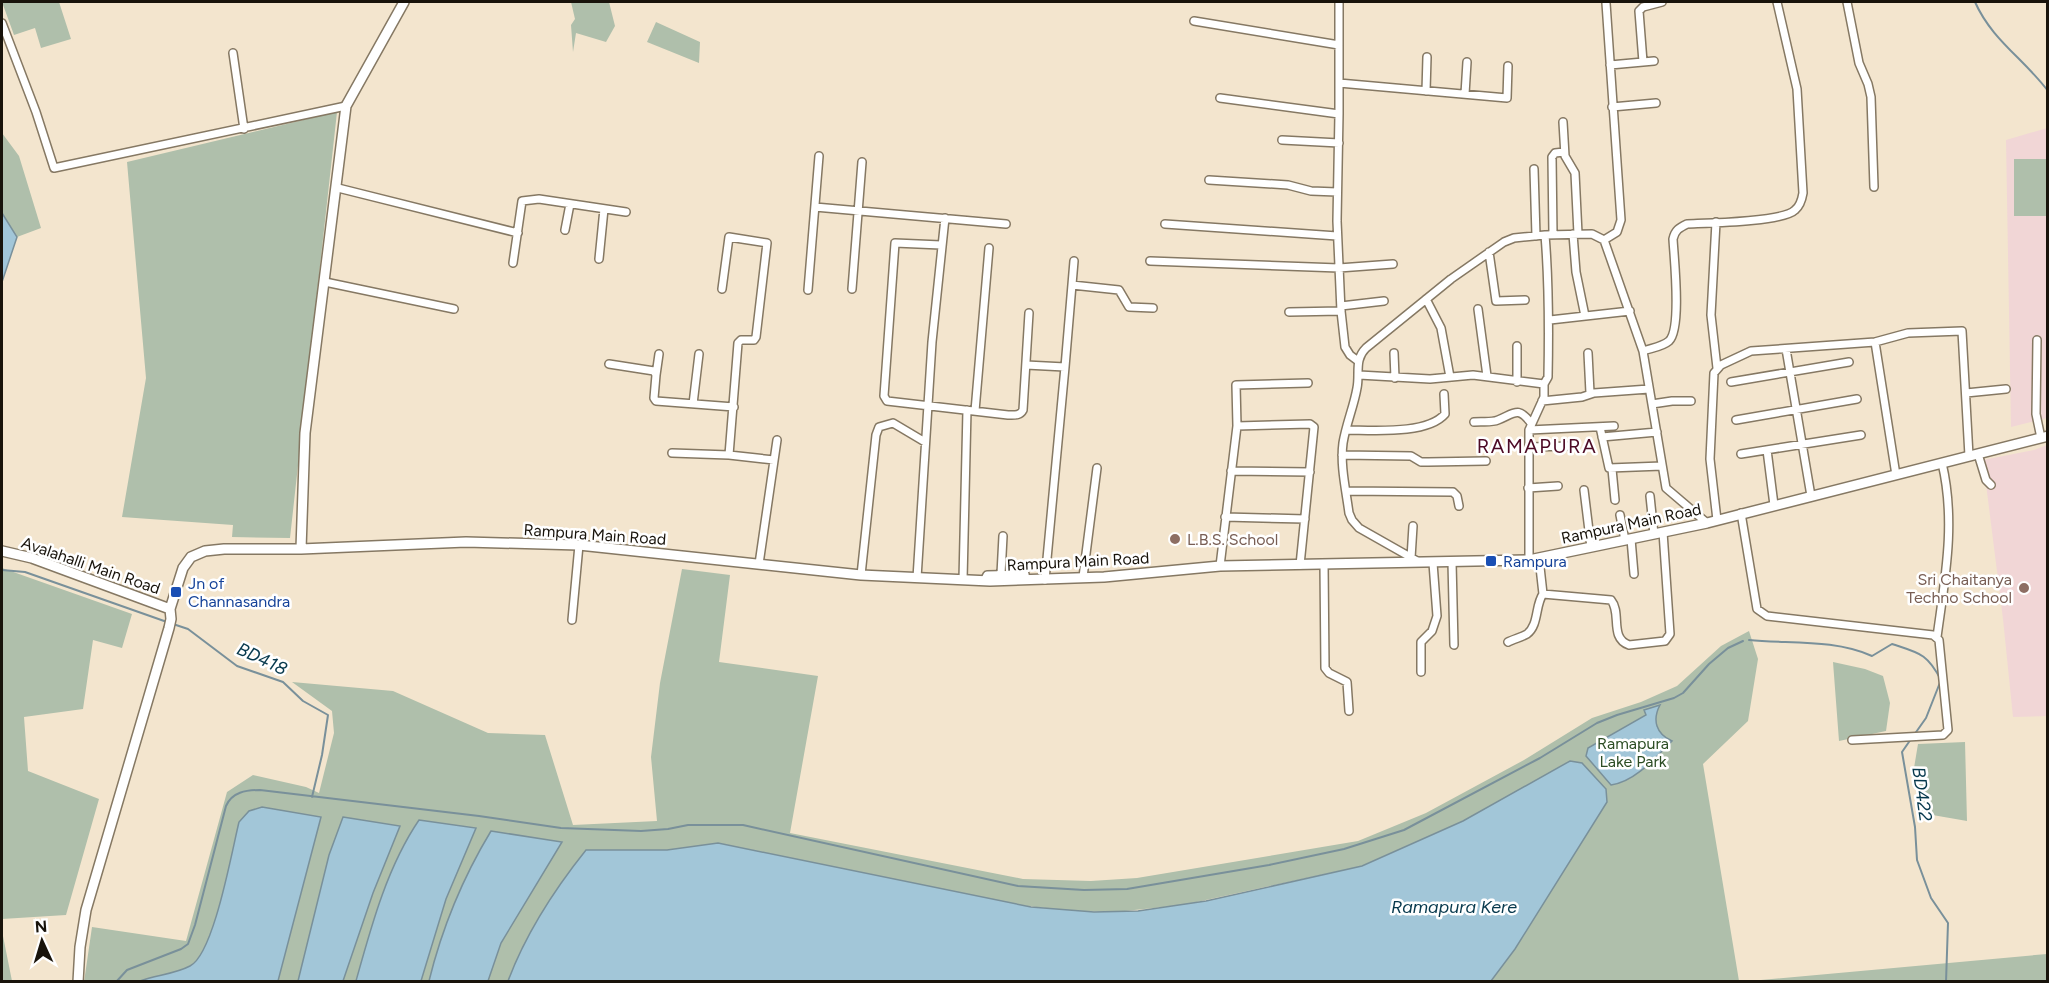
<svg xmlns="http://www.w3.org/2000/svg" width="2049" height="983" viewBox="0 0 2049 983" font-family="Figtree,sans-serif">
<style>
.education{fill:#f1d6d6}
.green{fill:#afbfab}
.water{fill:#a2c6d8;stroke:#79909a;stroke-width:1.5}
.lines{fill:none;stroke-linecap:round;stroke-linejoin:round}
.stream{stroke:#79909a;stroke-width:2}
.minor-casing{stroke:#857863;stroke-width:10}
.secondary-casing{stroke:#857863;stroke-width:12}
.minor{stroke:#fff;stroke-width:7}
.secondary{stroke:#fff;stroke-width:9}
.education-dot{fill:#8d6e63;stroke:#fff;stroke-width:2}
.transit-dot{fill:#1a4fb4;stroke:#fff;stroke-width:2}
.labels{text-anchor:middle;stroke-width:5;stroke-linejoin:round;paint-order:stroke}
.street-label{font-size:16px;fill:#18130b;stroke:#fff}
.education-label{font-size:16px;fill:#785e54;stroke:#fff;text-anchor:start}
.transit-label{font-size:16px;fill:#164399;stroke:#fff;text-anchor:start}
.park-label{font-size:16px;fill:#2c4d24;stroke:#fff}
.water-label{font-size:18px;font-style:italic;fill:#07394d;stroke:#fff}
.quarter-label{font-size:20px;letter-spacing:1.5px;fill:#4d0a25;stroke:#fff}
</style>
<rect width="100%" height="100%" fill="#f3e5ce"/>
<path class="education" d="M2047,128V418L2011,427L2006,140Z
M2047,445V716L2013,717L2003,619L1983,460L2034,450Z"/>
<path class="green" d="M2,2H59L71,39L41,48L35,28L14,35Z
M571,2H609L615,26L606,42L576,33L573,52L571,25L575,19Z
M656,22L700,42L699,63L647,42Z
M337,112L290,538L232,537L233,525L122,517L146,378L127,162Z
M2,133L19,156L41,228L17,237L2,213Z
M2014,159H2047V216H2014Z
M2,568L132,614L122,648L93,640L83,709L24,717L28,771L99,799L66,915L2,919Z
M682,569L730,575L719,662L818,676L790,833L1023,879L1091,881L1137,878L1358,841L1426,813L1524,760L1592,718L1641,702L1677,686L1721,646L1749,631L1758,659L1748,721L1703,764L1739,981H1491L1515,949L1607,802L1463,821L1362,866L1183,905L1115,912L1073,911L1010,904L718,843L667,850H586C553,890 529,933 508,981L84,982L92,927L186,941L227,792L253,775L306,787L319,793L334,733L332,711L292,682L393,691L488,733L545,735L573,825L657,821L651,757L660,683Z
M1833,662L1865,669L1883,676L1890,703L1886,731L1839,741Z
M1965,742L1967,821L1921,813L1914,768L1918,744Z
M2,931L12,981H2Z
M2047,954V981H1750Z"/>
<path class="water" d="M2,213L17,237L2,282Z
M1660,705C1652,720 1656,734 1672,741C1656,757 1635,782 1611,785L1586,756L1588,748L1646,715L1644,710Z
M1570,761L1582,763L1606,789L1607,802L1515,949L1491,981H508C526,933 554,890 586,850H667L718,843L1031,907L1094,912L1138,911L1206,901L1362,866L1463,821Z
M262,807L321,817L278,981H140C156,975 175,974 190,966C214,954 232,850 239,822L249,811Z
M343,817L400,826L373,893L343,981H298L329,855Z
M419,820L476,828L446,899L421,981H356C371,927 387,867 419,820Z
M491,831L562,842L501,943L488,981H429C442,928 462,879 491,831Z"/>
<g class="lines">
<path class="stream" d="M1975,2C1992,40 2023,58 2048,91
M2,570L25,572L167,622
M173,624L188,629L237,666L283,682L303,701L328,715L322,755L312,797
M1749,640C1790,644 1834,639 1872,656L1892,644C1919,653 1927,653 1941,680L1926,718L1914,735
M1911,739L1902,752L1915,827L1917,860L1931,898L1948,923L1946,982
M116,982L127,970L181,949L188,944L195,925L226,806C232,792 246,790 260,790L479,816L561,828L641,831L668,829L688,825H743L1018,886L1084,890L1127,889L1269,865L1344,849L1404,830L1540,758L1597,723L1617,715L1674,698L1683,693L1709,664L1728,648L1743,641"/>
<g class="minor-casing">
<path id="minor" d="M1339,2V114L1337,221L1341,311L1345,347L1350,355L1358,361
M1847,2L1859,63L1868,84L1871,97L1874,187
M1194,21L1339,45
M2,23L36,112L54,168L346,106
M233,53L244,129
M1643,62L1639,11L1643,7L1662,2
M1610,65L1654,61
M1339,83L1507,98L1508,66
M1426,91L1427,57
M1465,94L1467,62
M1220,98L1339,114
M1612,107L1656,103
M1563,122L1565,156L1575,173L1578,234
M1282,140L1339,143
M1534,169L1536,236
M1209,180L1288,185L1311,191L1337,192
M338,188L518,233
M815,207L1006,224
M1716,222L1711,315L1717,368
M1165,224L1337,236
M565,230L570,204
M1573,234L1576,272L1585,316
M1553,235L1552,157L1555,153L1564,152
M1604,240L1617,232L1621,220L1606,3
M941,245L895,243L884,396L887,401L1008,415C1014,415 1020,416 1023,410L1029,313
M1489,252L1496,301L1525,300
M599,259L604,209
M1150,261L1339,268L1393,264
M513,263L522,201L539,199L626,212
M325,282L454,309
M1072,285L1119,290L1129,307L1153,308
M722,289L729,237L767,243L756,337L754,340H741L738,343L729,455
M852,289L862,162
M808,290L819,156
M1426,299L1441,328L1450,377
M1341,306L1384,301
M1478,309L1487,376
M1289,312L1341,311
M1550,320L1630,311
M2037,340L2036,414L2041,438
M1875,342L1896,475
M1517,346V382
M1786,349L1811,496
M1643,351C1651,348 1662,347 1669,341C1682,329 1674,258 1673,239C1675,230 1679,228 1687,224C1708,223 1783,222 1795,210C1800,206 1802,199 1803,193L1797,89L1777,2
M1394,353L1395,378
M1588,353L1590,393
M609,364L654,371L656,375L654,398L656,401L734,407
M1026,365L1065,367L1074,261
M656,375L659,354
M1359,375L1430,379L1473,375L1544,384L1548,377C1549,329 1549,283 1545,235
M1731,382L1849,362
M1966,393L2006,389
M1542,401L1582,397L1594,393L1649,389
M693,404L699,354
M1652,404L1672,401H1691
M975,411L989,248
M1736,420L1857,399
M1474,422C1482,421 1491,423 1498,420C1515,413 1518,406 1531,423
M1237,426L1310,424L1314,427L1300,565
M1600,427L1609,468L1662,466
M1346,430C1372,430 1427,435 1445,414L1444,394
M1529,430L1614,426
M1602,437L1657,432
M1529,447L1572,446
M1767,450L1774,505
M672,453L729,455L774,460
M1741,454L1861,435
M1978,454L1986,480L1991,485
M1342,455L1411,456L1421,462H1428L1486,461
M1612,469L1615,500
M1231,471L1310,472
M1528,488L1558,486
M1584,490L1591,547
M1346,491L1453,492L1457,496L1459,506
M1650,496L1654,534
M1741,513L1757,609L1767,616L1933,635L1939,640L1948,730L1943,735L1852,740
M1620,515L1625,540
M1225,517L1305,519
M1717,520L1710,459L1714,373L1721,365L1751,351L1875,342L1908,333L1962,331L1969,456
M1631,539L1634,574
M1411,558L1413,526
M1539,558L1543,594L1611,600C1622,613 1609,638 1629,645L1665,641L1670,634L1663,532
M1529,560V430L1544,397V384
M1419,562L1359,528L1352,520L1349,513C1346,490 1340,465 1343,443C1346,424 1354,406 1357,388C1360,373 1354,360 1366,348L1451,279L1504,242L1514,238L1545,235L1592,234L1604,240L1643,351L1666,488L1707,523
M1452,562L1454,645
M759,564L777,440
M1324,564L1325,668L1329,673L1347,682L1349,711
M1220,566L1237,426L1236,385L1308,383
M1001,574L1003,536
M861,575L876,435L879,427L893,423L925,442
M1083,577L1097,468
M917,578L932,342L945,218
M963,580L967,410
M1045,580L1065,367
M984,581L987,575L1025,574L1026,580
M572,620L579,545
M1937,637C1945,578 1956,522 1942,463
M1508,642C1514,639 1522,637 1527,634C1539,625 1535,605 1543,594
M1421,672V642L1432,631L1437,616L1433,563"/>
</g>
<g class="secondary-casing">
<path id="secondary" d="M301,549L305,433L346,106L404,2
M2,551L32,558L170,609
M170,609L183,568L191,557L205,551L224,549H301L466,542L579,545L861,575L990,581L1104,577L1220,566L1529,560L1707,523L2048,436
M78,982L80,947L86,910L169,628L171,619L170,609"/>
</g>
<use href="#minor" class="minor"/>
<use href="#secondary" class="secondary"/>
</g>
<g class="education-dot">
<circle cx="1175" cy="539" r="6"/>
<circle cx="2024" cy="588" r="6"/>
</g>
<g class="transit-dot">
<rect x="1485" y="555" width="12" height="12" rx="3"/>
<rect x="170" y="586" width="12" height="12" rx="3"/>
</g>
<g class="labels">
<g class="street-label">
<text transform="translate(1631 523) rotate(-12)" y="6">Rampura Main Road</text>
<text transform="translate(595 534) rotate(4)" y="6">Rampura Main Road</text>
<text transform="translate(1078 561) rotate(-3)" y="6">Rampura Main Road</text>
<text transform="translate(91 565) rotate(19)" y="6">Avalahalli Main Road</text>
</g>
<g class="education-label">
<text x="1187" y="545">L.B.S. School</text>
<text x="2012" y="585" text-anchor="end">Sri Chaitanya<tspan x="2012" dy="18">Techno School</tspan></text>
</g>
<g class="transit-label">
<text x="1503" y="567">Rampura</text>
<text x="188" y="589">Jn of<tspan x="188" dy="18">Channasandra</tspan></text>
</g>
<g class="park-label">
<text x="1633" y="749">Ramapura<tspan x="1633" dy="18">Lake Park</tspan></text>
</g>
<g class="water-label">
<text transform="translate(262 659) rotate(25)" y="6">BD418</text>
<text transform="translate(1922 794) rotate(82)" y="6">BD422</text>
<text x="1454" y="913">Ramapura Kere</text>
</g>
<g class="quarter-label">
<text x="1537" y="453">RAMAPURA</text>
</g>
</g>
<rect width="2049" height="983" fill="none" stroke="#18130b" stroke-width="6"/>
<g transform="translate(42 941) rotate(356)" stroke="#ffffff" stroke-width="4.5" paint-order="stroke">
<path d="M0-4.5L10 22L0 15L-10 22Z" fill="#18130b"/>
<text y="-9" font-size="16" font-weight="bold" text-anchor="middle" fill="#18130b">N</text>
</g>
</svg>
